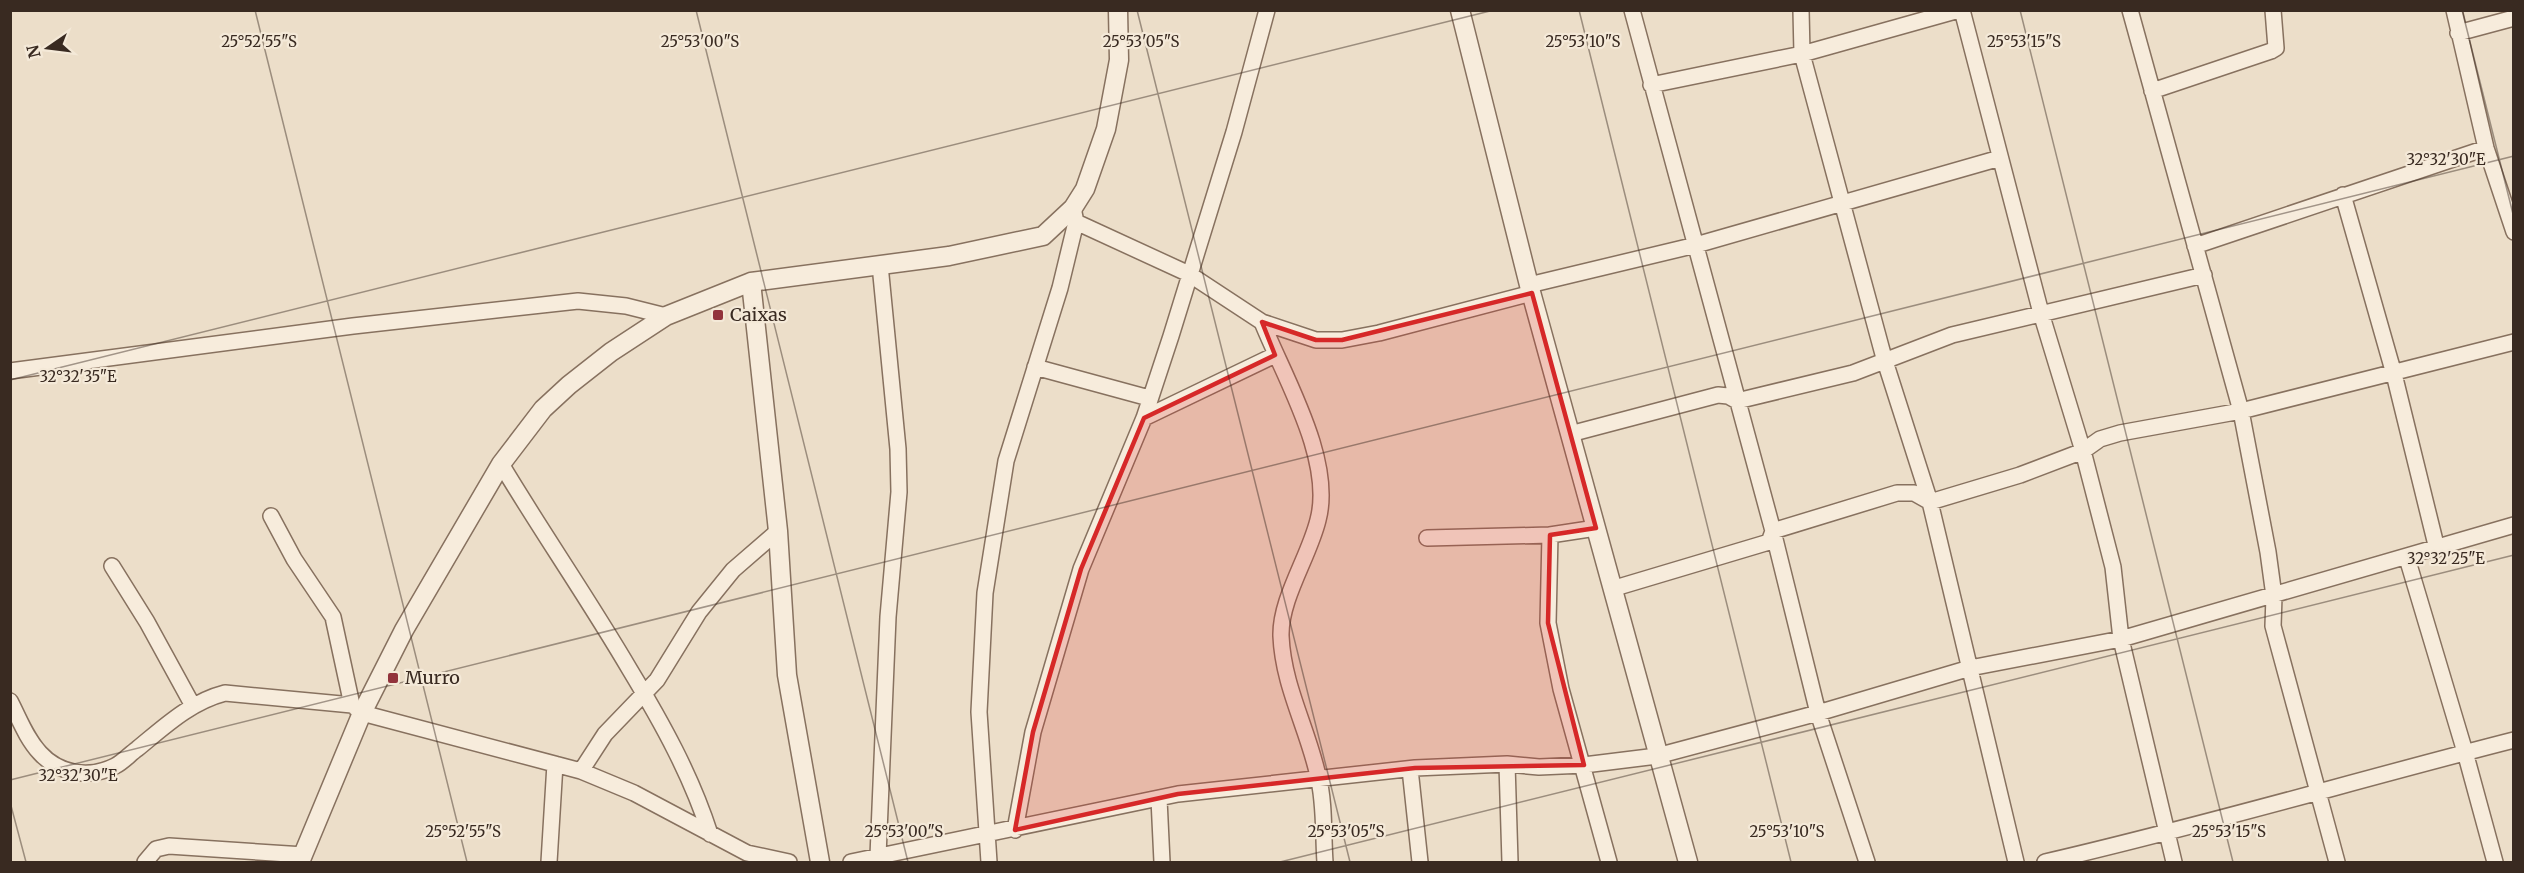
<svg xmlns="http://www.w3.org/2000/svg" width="2524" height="873" viewBox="0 0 2524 873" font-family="Merriweather,serif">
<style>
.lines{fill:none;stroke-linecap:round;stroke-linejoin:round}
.minor-casing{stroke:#87715f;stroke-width:18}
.tertiary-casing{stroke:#87715f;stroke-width:21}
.minor{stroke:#f7ecdc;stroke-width:15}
.tertiary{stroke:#f7ecdc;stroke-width:18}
.marked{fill:#d62828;fill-opacity:0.2;stroke:#d62828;stroke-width:4.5;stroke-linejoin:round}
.ticks{fill:none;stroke:#392a21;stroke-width:1.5;stroke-opacity:0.45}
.poi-dot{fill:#92333c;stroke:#f4e9d8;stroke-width:2}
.labels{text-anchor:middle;stroke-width:4.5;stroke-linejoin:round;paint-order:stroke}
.poi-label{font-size:18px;fill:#392a21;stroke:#f4e9d8;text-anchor:start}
.ticks-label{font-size:15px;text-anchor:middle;fill:#392a21;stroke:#f4e9d8;stroke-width:4.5;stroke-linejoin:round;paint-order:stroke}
</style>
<rect width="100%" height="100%" fill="#ecdec9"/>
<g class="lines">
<g class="minor-casing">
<path id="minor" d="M1632,10L1773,531L1818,713L1867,862
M1801,10L1802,54L1884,358L1930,502L2016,862
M1962,10L2041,313L2083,451L2113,567L2121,639L2174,862
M2130,10L2241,411L2268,552L2274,596L2273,626L2337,862
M2454,10L2486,148L2514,232
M2458,33L2514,18
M1651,85L1802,54L1959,10
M2152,91L2271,51L2276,48L2273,10
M2343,195L2394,374L2437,549
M1076,222L1189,274L1262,322L1316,340H1342L1379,333L1532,293
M2195,246L2486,148
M1529,285L1696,245L2000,158
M1262,322C1284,377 1334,460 1318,520C1309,557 1280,599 1281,636C1283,686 1308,729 1318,776C1325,803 1323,835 1325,862
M1035,367L1149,398
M10,371L353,326L578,301L626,306L666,316
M1144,418L1275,355
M1570,434L1718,395L1728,396L1737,401L1853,373L1952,335L2204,275
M501,464C543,534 589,600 630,670C662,723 691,775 710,834
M271,516L294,559L333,617L352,705
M1596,528L1550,535L1548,623L1561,689L1609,862
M1427,538L1550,535
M2407,558L2465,752L2495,862
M112,566L147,622L193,706
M1615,588L1759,545L1769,542L1773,531L1897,493H1914L1930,502L2020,475L2083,451L2100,439L2120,433L2241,411L2514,342
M10,701C19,718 26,738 40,753C59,774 89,779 115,766C123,762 130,754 137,749C164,727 190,702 225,693L352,705L362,713L581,771L634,793L747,853L789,862
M1507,764L1510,862
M1410,769L1420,862
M581,771L605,734L657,680L699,612L733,570L778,531
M1159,799L1162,862
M1015,830L1033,732L1081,569L1144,418L1171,336L1234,132L1267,10
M878,856L888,617L899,492L898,449L880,265
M145,862L156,849L169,846L304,855
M549,862L555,764
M851,862L1178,794L1415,768L1507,764L1539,767L1584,765L1657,756L1818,713L1970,668L2121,639L2514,525
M989,862L979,712L985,593L1006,461L1060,288L1076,222L1073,208
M2045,862C2202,826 2357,780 2514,740"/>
</g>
<g class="tertiary-casing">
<path id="tertiary" d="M1460,10L1529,285L1688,862
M751,282L778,531L787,675L820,862
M300,862L362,713L404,630L501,464L543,409L569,385L611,352L666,316L751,282L949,256L1043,236L1073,208L1085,189L1106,129L1119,60L1118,10"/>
</g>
<use href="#minor" class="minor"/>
<use href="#tertiary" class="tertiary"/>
</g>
<path class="marked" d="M1532,293L1596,528L1550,535L1548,623L1584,765L1415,768L1178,794L1015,830L1033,732L1081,569L1144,418L1275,355L1262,322L1316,340H1342Z"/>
<path class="ticks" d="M255,10L467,862M696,10L908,862M1137,10L1350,862M1579,10L1791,862M2020,10L2233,862M2462,10L2514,218M10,380L1494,10M10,780L2514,156M10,802L26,862M1280,862L2514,555"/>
<g class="poi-dot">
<rect x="712" y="309" width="12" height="12" rx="3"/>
<rect x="387" y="672" width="12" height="12" rx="3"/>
</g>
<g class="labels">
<g class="poi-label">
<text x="730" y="321">Caixas</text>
<text x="405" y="684">Murro</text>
</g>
</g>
<g class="ticks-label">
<text x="1583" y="47">25°53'10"S</text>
<text x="259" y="47">25°52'55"S</text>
<text x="700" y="47">25°53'00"S</text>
<text x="1141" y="47">25°53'05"S</text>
<text x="2024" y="47">25°53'15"S</text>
<text x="2446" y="165">32°32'30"E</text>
<text x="78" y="382">32°32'35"E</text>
<text x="2446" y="564">32°32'25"E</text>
<text x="78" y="781">32°32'30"E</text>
<text x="463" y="837">25°52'55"S</text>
<text x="904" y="837">25°53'00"S</text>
<text x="1346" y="837">25°53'05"S</text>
<text x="1787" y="837">25°53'10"S</text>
<text x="2229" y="837">25°53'15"S</text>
</g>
<rect width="2524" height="873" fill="none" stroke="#392a21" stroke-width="24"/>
<g transform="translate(48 48) rotate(256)" stroke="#f4e9d8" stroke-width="4.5" paint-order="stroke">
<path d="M0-4.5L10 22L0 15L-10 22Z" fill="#392a21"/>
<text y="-9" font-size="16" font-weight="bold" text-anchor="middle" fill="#392a21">N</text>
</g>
</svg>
